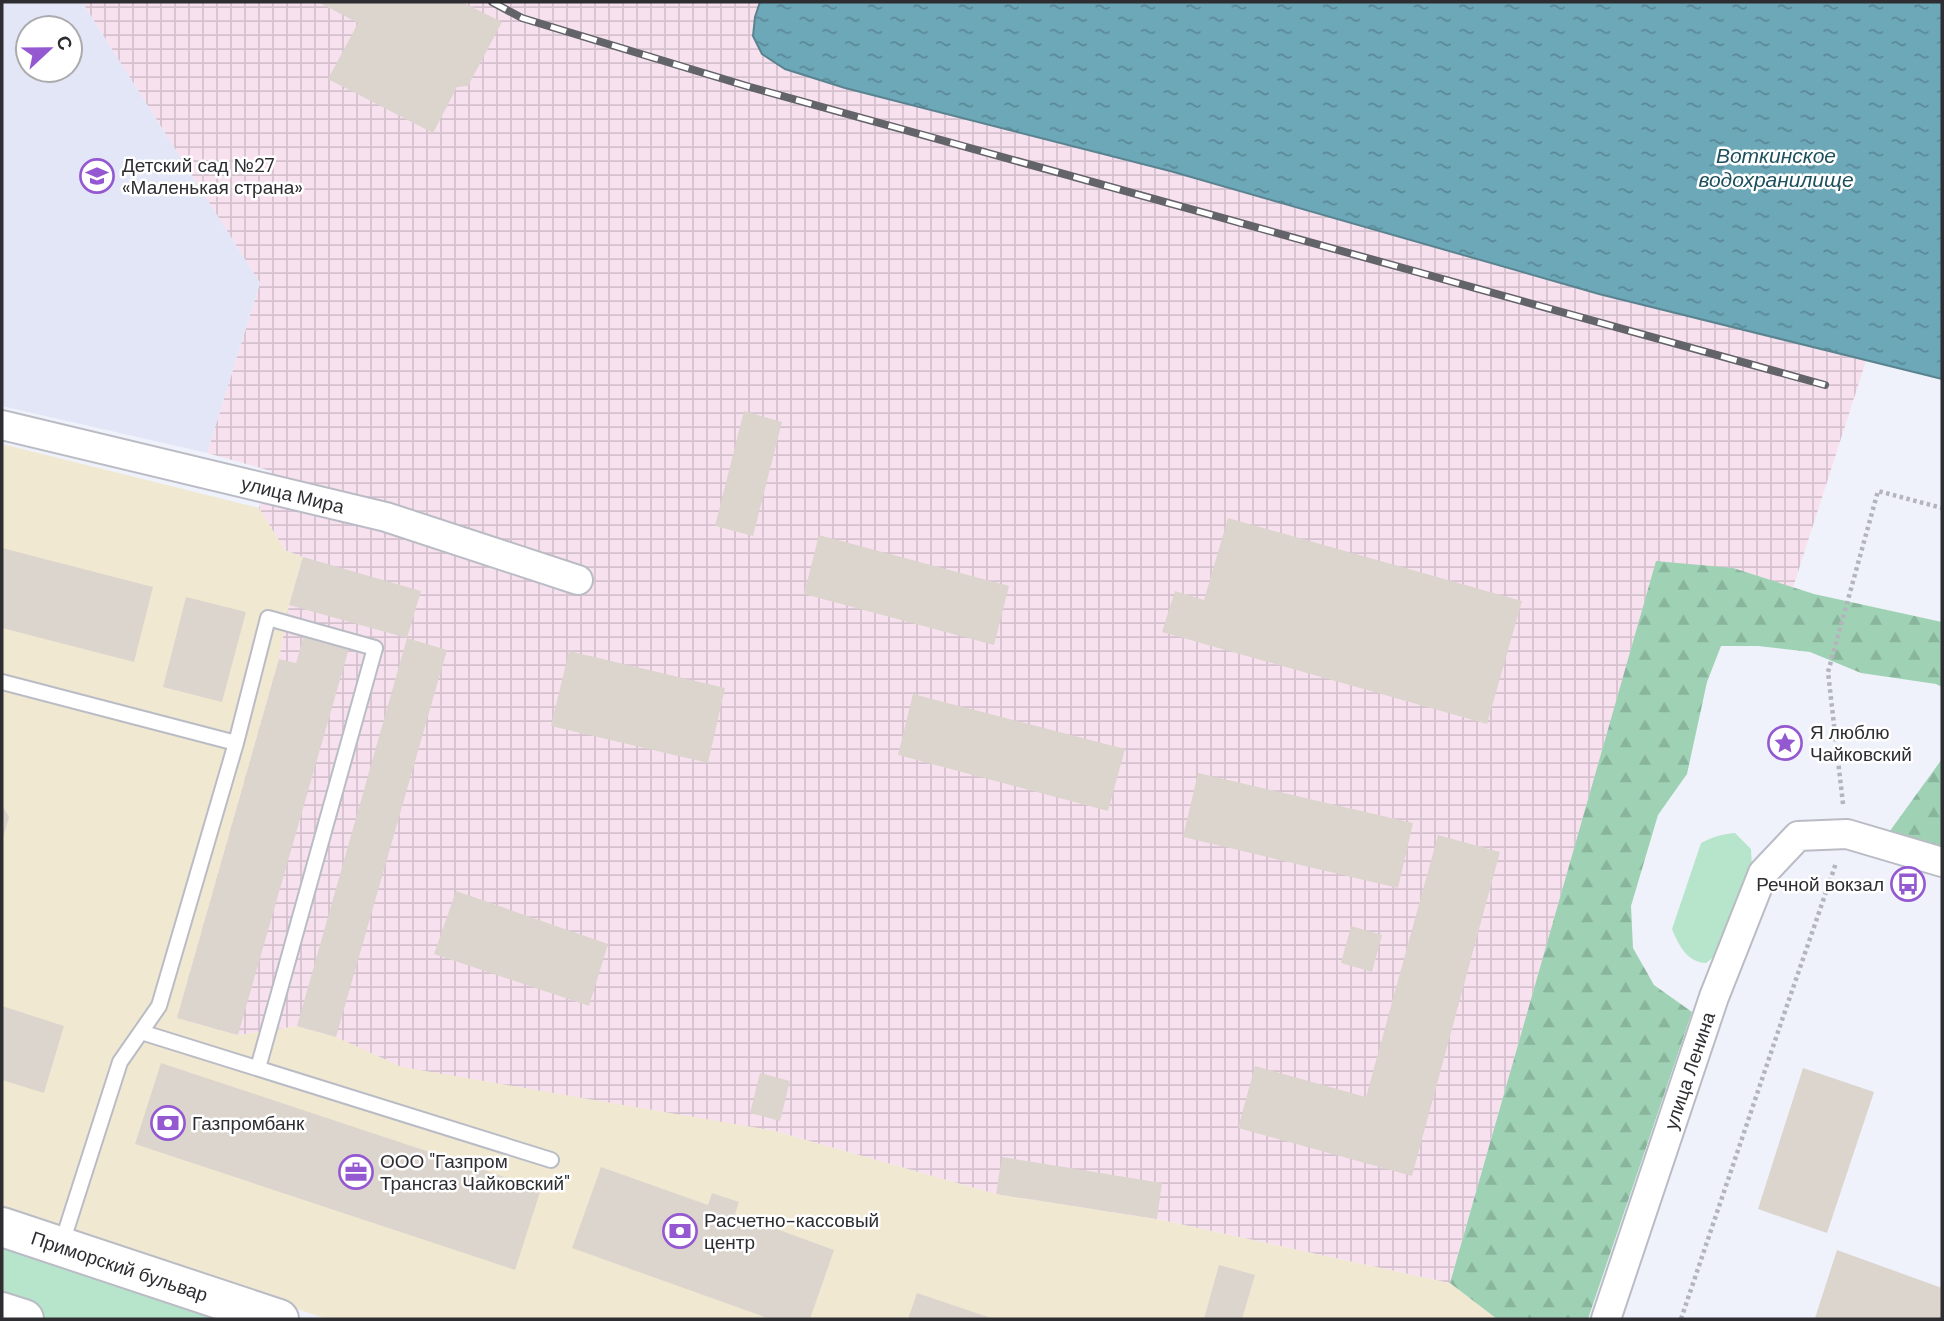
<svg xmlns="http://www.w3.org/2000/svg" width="1944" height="1321" viewBox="0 0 1944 1321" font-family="'DM Sans',sans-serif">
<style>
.commercial{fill:#f1e8d2}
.industrial{fill:url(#industrial-grid)}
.built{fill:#e3e6f6;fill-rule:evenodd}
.green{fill:#b7e5cb}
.forest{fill:url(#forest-firs)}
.water{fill:url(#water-ripples);stroke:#5a8390;stroke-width:2}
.building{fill:#dcd5ce}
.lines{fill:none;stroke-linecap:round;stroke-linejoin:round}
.lane-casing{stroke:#babcc5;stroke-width:18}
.street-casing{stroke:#babcc5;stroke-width:32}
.secondary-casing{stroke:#babcc5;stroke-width:42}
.path{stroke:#b3b4bc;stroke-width:4.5;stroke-dasharray:3.5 3.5;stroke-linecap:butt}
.lane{stroke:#fff;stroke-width:14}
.street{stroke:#fff;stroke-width:28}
.secondary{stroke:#fff;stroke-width:38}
.rail-casing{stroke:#636469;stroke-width:8}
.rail{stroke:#fff;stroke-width:5;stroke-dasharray:16;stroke-linecap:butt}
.labels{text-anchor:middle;stroke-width:5;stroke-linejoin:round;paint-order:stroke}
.poi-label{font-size:19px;fill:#2e2e32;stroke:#fff;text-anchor:start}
.street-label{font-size:19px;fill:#2e2e32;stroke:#fff}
.water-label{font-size:21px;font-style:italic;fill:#1d505d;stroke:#fff}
</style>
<defs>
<pattern id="industrial-grid" width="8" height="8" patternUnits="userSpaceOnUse" patternTransform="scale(1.75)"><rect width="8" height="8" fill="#f8e1ee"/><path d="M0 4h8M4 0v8" fill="none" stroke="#d5c1cd"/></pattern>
<pattern id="forest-firs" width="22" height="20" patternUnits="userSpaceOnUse" patternTransform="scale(1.75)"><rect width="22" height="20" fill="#9fd2b5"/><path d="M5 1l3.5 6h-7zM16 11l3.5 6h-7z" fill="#89b59c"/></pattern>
<pattern id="water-ripples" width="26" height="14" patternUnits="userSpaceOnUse" patternTransform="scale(1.75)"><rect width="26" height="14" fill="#6da8b9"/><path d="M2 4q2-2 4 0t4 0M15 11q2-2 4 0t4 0" fill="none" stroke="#5a8997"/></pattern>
</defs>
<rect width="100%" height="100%" fill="#f0f2fb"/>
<path class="commercial" d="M2,444L259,508L285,550L303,557L289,605L279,659L238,1035L297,1026L336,1037L775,1131L996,1194L1157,1219L1450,1283L1497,1319H327L2,1211Z"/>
<path class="industrial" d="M82,2H760L755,17L762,54L785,69L845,88L1170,171L1599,294L1866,361L1788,603L1656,562L1450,1283L1157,1219L996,1194L775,1131L402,1067L336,1037L297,1026L238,1035L177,1018L279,659L289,605L303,557L285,550L259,508L271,471L207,453L260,283Z"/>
<path class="built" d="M2,2H82L260,283L207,453L2,406ZM28,28H70V70H28Z"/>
<path class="green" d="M1735,833L1751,849L1752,867L1724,949L1706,963C1687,962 1679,946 1672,929L1701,843C1712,837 1722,834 1735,833Z
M2,1227L279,1319H24L2,1312Z"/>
<path class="forest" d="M1656,561L1733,568L1814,594L1942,622V687L1936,684L1861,673L1810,652L1758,646H1721L1707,682L1687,774L1658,815L1631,906L1633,948L1654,985L1692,1012L1588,1319H1497L1450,1283Z
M1942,759V851L1887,835Z"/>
<path class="water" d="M760,2H1942V379L1599,294L1170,171L845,88L785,69L762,54L753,36L755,17Z"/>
<path class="building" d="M318,2H462L502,22L468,86L457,87L433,133L328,79L358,23Z
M744,411L782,422L753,536L715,526Z
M1228,518L1522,601L1487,724L1162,632L1175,591L1204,600Z
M819,535L1009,586L994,645L804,594Z
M2,548L153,587L134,662L2,628Z
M303,557L421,591L407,638L289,605Z
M186,597L246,612L222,702L163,687Z
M305,632L350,645L238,1035L177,1018L279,659L296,663Z
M407,638L447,650L336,1037L297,1026Z
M569,651L725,688L708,763L551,726Z
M913,694L1125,749L1108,811L898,755Z
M1198,773L1413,823L1398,888L1183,837Z
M2,805L9,817L3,838H2Z
M1438,835L1500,852L1412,1176L1238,1128L1255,1066L1366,1097Z
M456,891L608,944L589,1006L434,954Z
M1351,926L1382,935L1372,972L1341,963Z
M2,1006L64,1026L44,1093L2,1080Z
M161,1063L541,1189L515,1270L135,1144Z
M1803,1068L1874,1092L1827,1233L1758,1209Z
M760,1073L790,1081L780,1121L750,1113Z
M1002,1157L1162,1183L1157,1219L996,1194Z
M601,1167L708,1205L712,1193L739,1202L735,1214L834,1250L810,1319H770L572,1248Z
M1837,1250L1942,1288V1319H1820L1815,1318Z
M1219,1265L1255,1275L1242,1319H1204Z
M917,1293L994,1319H908Z"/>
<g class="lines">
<g class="lane-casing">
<path id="lane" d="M2,682L236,743L159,1006L120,1062L61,1246
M236,743L268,618L375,648L258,1068
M141,1032L551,1160"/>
</g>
<g class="street-casing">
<g id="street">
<path id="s1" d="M2,425L386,517L578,580"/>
<path id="s2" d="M1606,1319L1714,997L1763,873L1798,836L1847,834L1942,862"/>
</g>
</g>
<g class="secondary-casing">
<g id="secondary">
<path id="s3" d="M2,1227L279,1319"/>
<path d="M2,1312L24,1319"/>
</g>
</g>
<path class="path" d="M1843,804L1828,672L1878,491L1942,508
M1681,1319L1782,1020L1836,863"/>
<use href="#lane" class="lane"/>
<use href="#street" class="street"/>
<use href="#secondary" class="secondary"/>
<g class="rail-casing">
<path id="rail" d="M492,2L522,18L750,87L1825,385"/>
</g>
<use href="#rail" class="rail"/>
</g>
<defs>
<g id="school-ring" transform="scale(1.75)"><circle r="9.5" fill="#fff" stroke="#9459d0" stroke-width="1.5"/><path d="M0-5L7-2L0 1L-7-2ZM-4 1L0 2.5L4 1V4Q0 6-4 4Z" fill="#9459d0"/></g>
<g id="sight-ring" transform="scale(1.75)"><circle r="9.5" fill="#fff" stroke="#9459d0" stroke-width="1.5"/><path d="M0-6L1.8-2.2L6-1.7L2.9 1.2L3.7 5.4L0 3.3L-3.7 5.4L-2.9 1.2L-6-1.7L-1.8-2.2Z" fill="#9459d0"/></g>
<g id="bus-ring" transform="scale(1.75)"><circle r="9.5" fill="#fff" stroke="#9459d0" stroke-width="1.5"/><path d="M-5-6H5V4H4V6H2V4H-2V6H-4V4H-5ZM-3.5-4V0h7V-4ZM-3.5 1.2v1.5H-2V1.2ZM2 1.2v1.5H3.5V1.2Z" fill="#9459d0"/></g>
<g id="bank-ring" transform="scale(1.75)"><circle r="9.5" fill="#fff" stroke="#9459d0" stroke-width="1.5"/><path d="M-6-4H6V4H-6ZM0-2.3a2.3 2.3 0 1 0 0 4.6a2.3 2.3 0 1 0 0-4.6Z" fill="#9459d0"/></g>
<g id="office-ring" transform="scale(1.75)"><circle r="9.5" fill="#fff" stroke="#9459d0" stroke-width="1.5"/><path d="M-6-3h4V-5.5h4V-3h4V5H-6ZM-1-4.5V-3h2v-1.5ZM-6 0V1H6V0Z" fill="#9459d0"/></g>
</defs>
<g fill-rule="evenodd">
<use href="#school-ring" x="97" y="176"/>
<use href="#sight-ring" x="1785" y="743"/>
<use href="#bus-ring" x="1908" y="884"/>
<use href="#bank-ring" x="168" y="1123"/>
<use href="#office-ring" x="356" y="1172"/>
<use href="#bank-ring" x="680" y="1231"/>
</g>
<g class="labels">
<g class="poi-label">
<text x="122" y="172">Детский сад №27<tspan x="122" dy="22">«Маленькая страна»</tspan></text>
<text x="1810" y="739">Я люблю<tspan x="1810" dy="22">Чайковский</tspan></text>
<text x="1884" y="891" text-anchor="end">Речной вокзал</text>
<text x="192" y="1130">Газпромбанк</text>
<text x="380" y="1168">ООО "Газпром<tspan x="380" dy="22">Трансгаз Чайковский"</tspan></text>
<text x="704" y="1227">Расчетно-кассовый<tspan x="704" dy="22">центр</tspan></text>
</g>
<g class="street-label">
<text dy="7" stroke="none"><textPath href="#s1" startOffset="299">улица Мира</textPath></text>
<text dy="7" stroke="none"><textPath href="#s2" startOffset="262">улица Ленина</textPath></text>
<text dy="7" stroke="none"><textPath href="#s3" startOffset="124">Приморский бульвар</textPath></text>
</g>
<g class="water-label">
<text x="1776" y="163">Воткинское<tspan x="1776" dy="24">водохранилище</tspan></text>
</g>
</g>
<rect width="1944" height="1321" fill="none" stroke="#2e2e32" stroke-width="7"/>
<g transform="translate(49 49) rotate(68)"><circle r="33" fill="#ffffff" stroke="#ababad" stroke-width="2"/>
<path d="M0-5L12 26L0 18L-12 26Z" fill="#9459d0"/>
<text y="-10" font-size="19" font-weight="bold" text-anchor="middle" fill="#2e2e32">С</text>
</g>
</svg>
